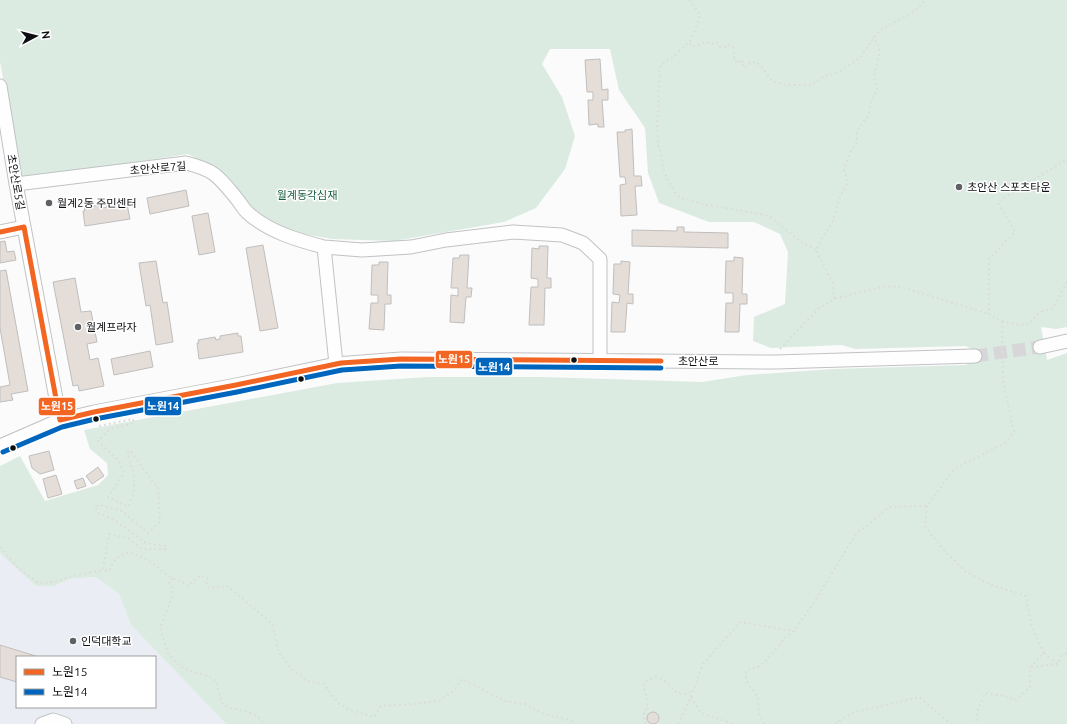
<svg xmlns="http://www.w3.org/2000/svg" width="1067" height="724" viewBox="0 0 1067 724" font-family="Ubuntu,'Noto Sans KR',sans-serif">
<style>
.built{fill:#eaedf4;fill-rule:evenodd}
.green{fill:#dbebe2}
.building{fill:#e5ded8;stroke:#c0bebd}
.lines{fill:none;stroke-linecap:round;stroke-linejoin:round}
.minor-tunnel{stroke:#d7d7d9;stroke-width:13;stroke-dasharray:13 6;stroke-linecap:butt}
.minor-casing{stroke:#c1c2c4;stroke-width:15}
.path{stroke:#dcdcdc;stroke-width:2;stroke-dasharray:2 3;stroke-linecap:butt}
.minor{stroke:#fefeff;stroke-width:13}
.bus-1-casing{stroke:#fff;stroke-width:8}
.bus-2-casing{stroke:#fff;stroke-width:8}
.bus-1{stroke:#f26522;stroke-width:5}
.bus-2{stroke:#0065bd;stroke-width:5}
.poi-dot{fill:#606164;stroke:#fff;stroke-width:1.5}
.bus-dot{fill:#0d0e12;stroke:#fff;stroke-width:1.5}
.labels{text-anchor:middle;stroke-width:3;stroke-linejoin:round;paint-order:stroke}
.street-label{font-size:11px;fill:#0d0e12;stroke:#fff}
.poi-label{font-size:11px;fill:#0d0e12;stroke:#fff;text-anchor:start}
.park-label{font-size:11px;fill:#165f3e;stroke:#fff}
.line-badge{stroke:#fff;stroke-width:1.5}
.badge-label{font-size:11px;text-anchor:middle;font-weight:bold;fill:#fff}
</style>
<rect width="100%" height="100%" fill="#fbfbfc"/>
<path class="built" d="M0,553L36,586H54L70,579L96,577L119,594L131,625L226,724H0ZM17,657H155V707H17Z"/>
<path class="green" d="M0,0H1067V327L1056,329L1041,327L1047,360L1067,353V724H226L131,625L119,594L96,577L70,579L54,586H36L3,556L0,553V466L20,456L45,501L98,485L108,475L107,463L90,449L84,430L337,383L428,377H543L702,382L747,375L833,369L966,365L974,359V351L966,346L855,349L842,345L771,348L753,341L754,317L785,304L788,252L780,234L754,222H709L659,203L648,173L645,128L619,90L610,49H550L542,64L562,97L575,136L565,169L536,208L504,222L394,241L332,239L286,231L259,215L241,198L219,170L188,154L22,180L0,62Z"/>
<path class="building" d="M600,59L602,90L608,89V100H602L604,127H598V124L589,125L588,100H593V92H587L585,60Z
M632,129L634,176H641L642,186H635L637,215L621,216L620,185L626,184L625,177H620L617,132H625V130Z
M186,190L189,206L150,214L147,198Z
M124,201L125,204H127L130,219L85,226L83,211H85L84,207L102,205V208L107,207L106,204Z
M208,213L215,252L199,255L192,216Z
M677,227H684V232L728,233V248L632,246V230L677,231Z
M5,241L7,252L14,251L16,260L0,263V242Z
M263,245L278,328L260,331L246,248Z
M539,246H548L547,278H551V288H545L544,325H529L531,287H538V279L531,278L532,248L539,249Z
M460,255H469L467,288H472L471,297H466L464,323L450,322L451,295L458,296V288H451L453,258H459Z
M734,257L743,258L742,294H747V304H740L739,332H725L726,303H733V293H725L726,261H734Z
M156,261L163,303L167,302L173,342L156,345L150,305L146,306L139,263Z
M621,261L630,262L628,294H633V304L627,303L625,332H611L612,302L619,303L620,295L613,294L614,264H621Z
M379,262H388L387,295H391V304H385L384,330L369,329L371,303H378V295H371L372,265H379Z
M6,270L28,391L11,394L13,400L0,402V387L10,385L0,328V271Z
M75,278L81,312L91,311L97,342L87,344L90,360L98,358L104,386L79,391L78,385L73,386L53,282Z
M238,333V336H241L243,352L199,359L197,343H199L198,340L215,337L216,340L220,339V336Z
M150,351L153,367L114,375L111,359Z
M49,451L54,470L40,474L32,468L29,456Z
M98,467L104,476L92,484L86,476Z
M56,475L62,494L48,498L43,479Z
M83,478L86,486L77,489L74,481Z
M0,645L39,657H17V682L0,677Z
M647 718a6 6 0 1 1 12 0a6 6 0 1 1-12 0Z"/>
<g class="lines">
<path class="minor-tunnel" d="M975,356L1040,347"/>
<g class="minor-casing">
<path id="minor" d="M0,86L16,184L60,420
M16,184L186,163C215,170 219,177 237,199C241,204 244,210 249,214C270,232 297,240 324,247L336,364
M0,232L24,227
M324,247L362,250L411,247L446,240L513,232L562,235L583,243L600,259V361
M1040,347L1067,341
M0,446L60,420L94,412L236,385L336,364L401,359L776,362L975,356
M42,724L53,720L65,724"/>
</g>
<path class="path" d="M689,0L700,14L698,22L691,40
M816,250L801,242L770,217L760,214L702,204L681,198L676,194L668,180L664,171L661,153L658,144L657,123L659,103L658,96L660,77L659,69L663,63L673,57L691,40L690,45L693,46C704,44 701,40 713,44L716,42L720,47H726L729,45L733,47L735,56L734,58L735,61L737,62L738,60L739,63L741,61L743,62L742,64L745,68L750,63L756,62L761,66L772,81L786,85H811L825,76L839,72L860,58L874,37
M834,299L833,284L816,250L822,238L832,223L840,197L848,182L844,170L849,155L857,142V131L868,116L872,99L877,90L874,76L880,51L874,37C877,34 880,30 884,28C899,18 914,16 925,0
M1002,321L1018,325L1029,324L1040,312L1053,308L1067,282
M780,349L818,309L834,299L885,286L901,287L989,314
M99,426L133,419L134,423L110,429L98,441L118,460L124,473L108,497L128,507C138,486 135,474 127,453L131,451L154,484L158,486L160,522L148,533L122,511L99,505L95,507L98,513L116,521L146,543L166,546V549H142L128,538L109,534L103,570L109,571C113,560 118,555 130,552C136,556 142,557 148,560C156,565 162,573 171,577C177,581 183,581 188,586L201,575L208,579L206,584L209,588L228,586L272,624L279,653L293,671L308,681L324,684L338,703L350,710L374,717L381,706L413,704L439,701L453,691L462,679L505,701L525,704L544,714L570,720L576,724
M927,506L925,526L942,548L966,572L992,585L1026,596L1032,628L1044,653L1030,667V687L1016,700L1004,696L985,693L978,710L976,724
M0,547L17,567L38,583L54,582L68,577L103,570
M172,578L169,583L173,589L172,597L160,628L168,653L175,661L184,669L208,676L216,681L222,703L229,708L245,711L257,716L265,724
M1044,653L1058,664
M1031,667L1058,664L1062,655L1067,653
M691,697L701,713L734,724
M646,724L643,715C652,700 644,698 644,683C660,670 666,683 677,693L687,694L693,690
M678,724L691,697L703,664L740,622L794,631
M764,724C763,720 760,717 759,713C758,707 760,702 757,697C752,686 745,686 746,672L750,668H757L765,662L785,638L794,631L813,604L856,534L889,507L927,506L954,469L1005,443L1014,432L1003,381L1002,322L989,314V259L1015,232L998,202L1067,159
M835,724L852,713L919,697L951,724"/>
<use href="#minor" class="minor"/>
<g class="bus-1-casing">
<path id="bus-1" d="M0,232L24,227L60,420L94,412L236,385L341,363L401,359L661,361"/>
</g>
<g class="bus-2-casing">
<path id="bus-2" d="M3,452L62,427L95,419L237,392L342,370L401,366L661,368"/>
</g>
<use href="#bus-1" class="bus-1"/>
<use href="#bus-2" class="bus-2"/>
</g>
<g class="poi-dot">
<circle cx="959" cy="187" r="4"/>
<circle cx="49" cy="203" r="4"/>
<circle cx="78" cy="327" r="4"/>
<circle cx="73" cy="641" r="4"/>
</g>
<g class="bus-dot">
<circle cx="574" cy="360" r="3.5"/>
<circle cx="301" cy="379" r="3.5"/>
<circle cx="96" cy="419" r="3.5"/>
<circle cx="13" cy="448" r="3.5"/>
</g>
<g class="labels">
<g class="street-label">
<text transform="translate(158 168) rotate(-5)" y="4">초안산로7길</text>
<text transform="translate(16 182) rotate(80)" y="4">초안산로5길</text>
<text x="698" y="365">초안산로</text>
</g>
<g class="poi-label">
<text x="967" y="191">초안산 스포츠타운</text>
<text x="57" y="207">월계2동 주민센터</text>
<text x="86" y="331">월계프라자</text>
<text x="81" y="645">인덕대학교</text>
</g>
<g class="park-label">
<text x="307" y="199">월계동각심재</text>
</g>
</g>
<g class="line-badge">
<rect x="435" y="350" width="38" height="19" rx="4" fill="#f26522"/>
<rect x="475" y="357" width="38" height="19" rx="4" fill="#0065bd"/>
<rect x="144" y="396" width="38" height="20" rx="4" fill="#0065bd"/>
<rect x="38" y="397" width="38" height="19" rx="4" fill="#f26522"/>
</g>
<g class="badge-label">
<text x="454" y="363">노원15</text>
<text x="494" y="371">노원14</text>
<text x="163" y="410">노원14</text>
<text x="57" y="410">노원15</text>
</g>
<rect x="16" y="656" width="140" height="52" fill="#ffffff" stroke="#9e9fa0"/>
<rect x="24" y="669" width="20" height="6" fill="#f26522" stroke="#9e9fa0"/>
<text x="52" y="676" font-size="12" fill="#0d0e12">노원15</text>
<rect x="24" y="689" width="20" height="6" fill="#0065bd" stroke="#9e9fa0"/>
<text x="52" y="696" font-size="12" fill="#0d0e12">노원14</text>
<g transform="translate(36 36) rotate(83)" stroke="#ffffff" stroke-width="3" paint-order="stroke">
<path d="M0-3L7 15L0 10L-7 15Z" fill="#0d0e12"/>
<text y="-6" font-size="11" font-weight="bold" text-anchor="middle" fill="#0d0e12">N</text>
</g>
</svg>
